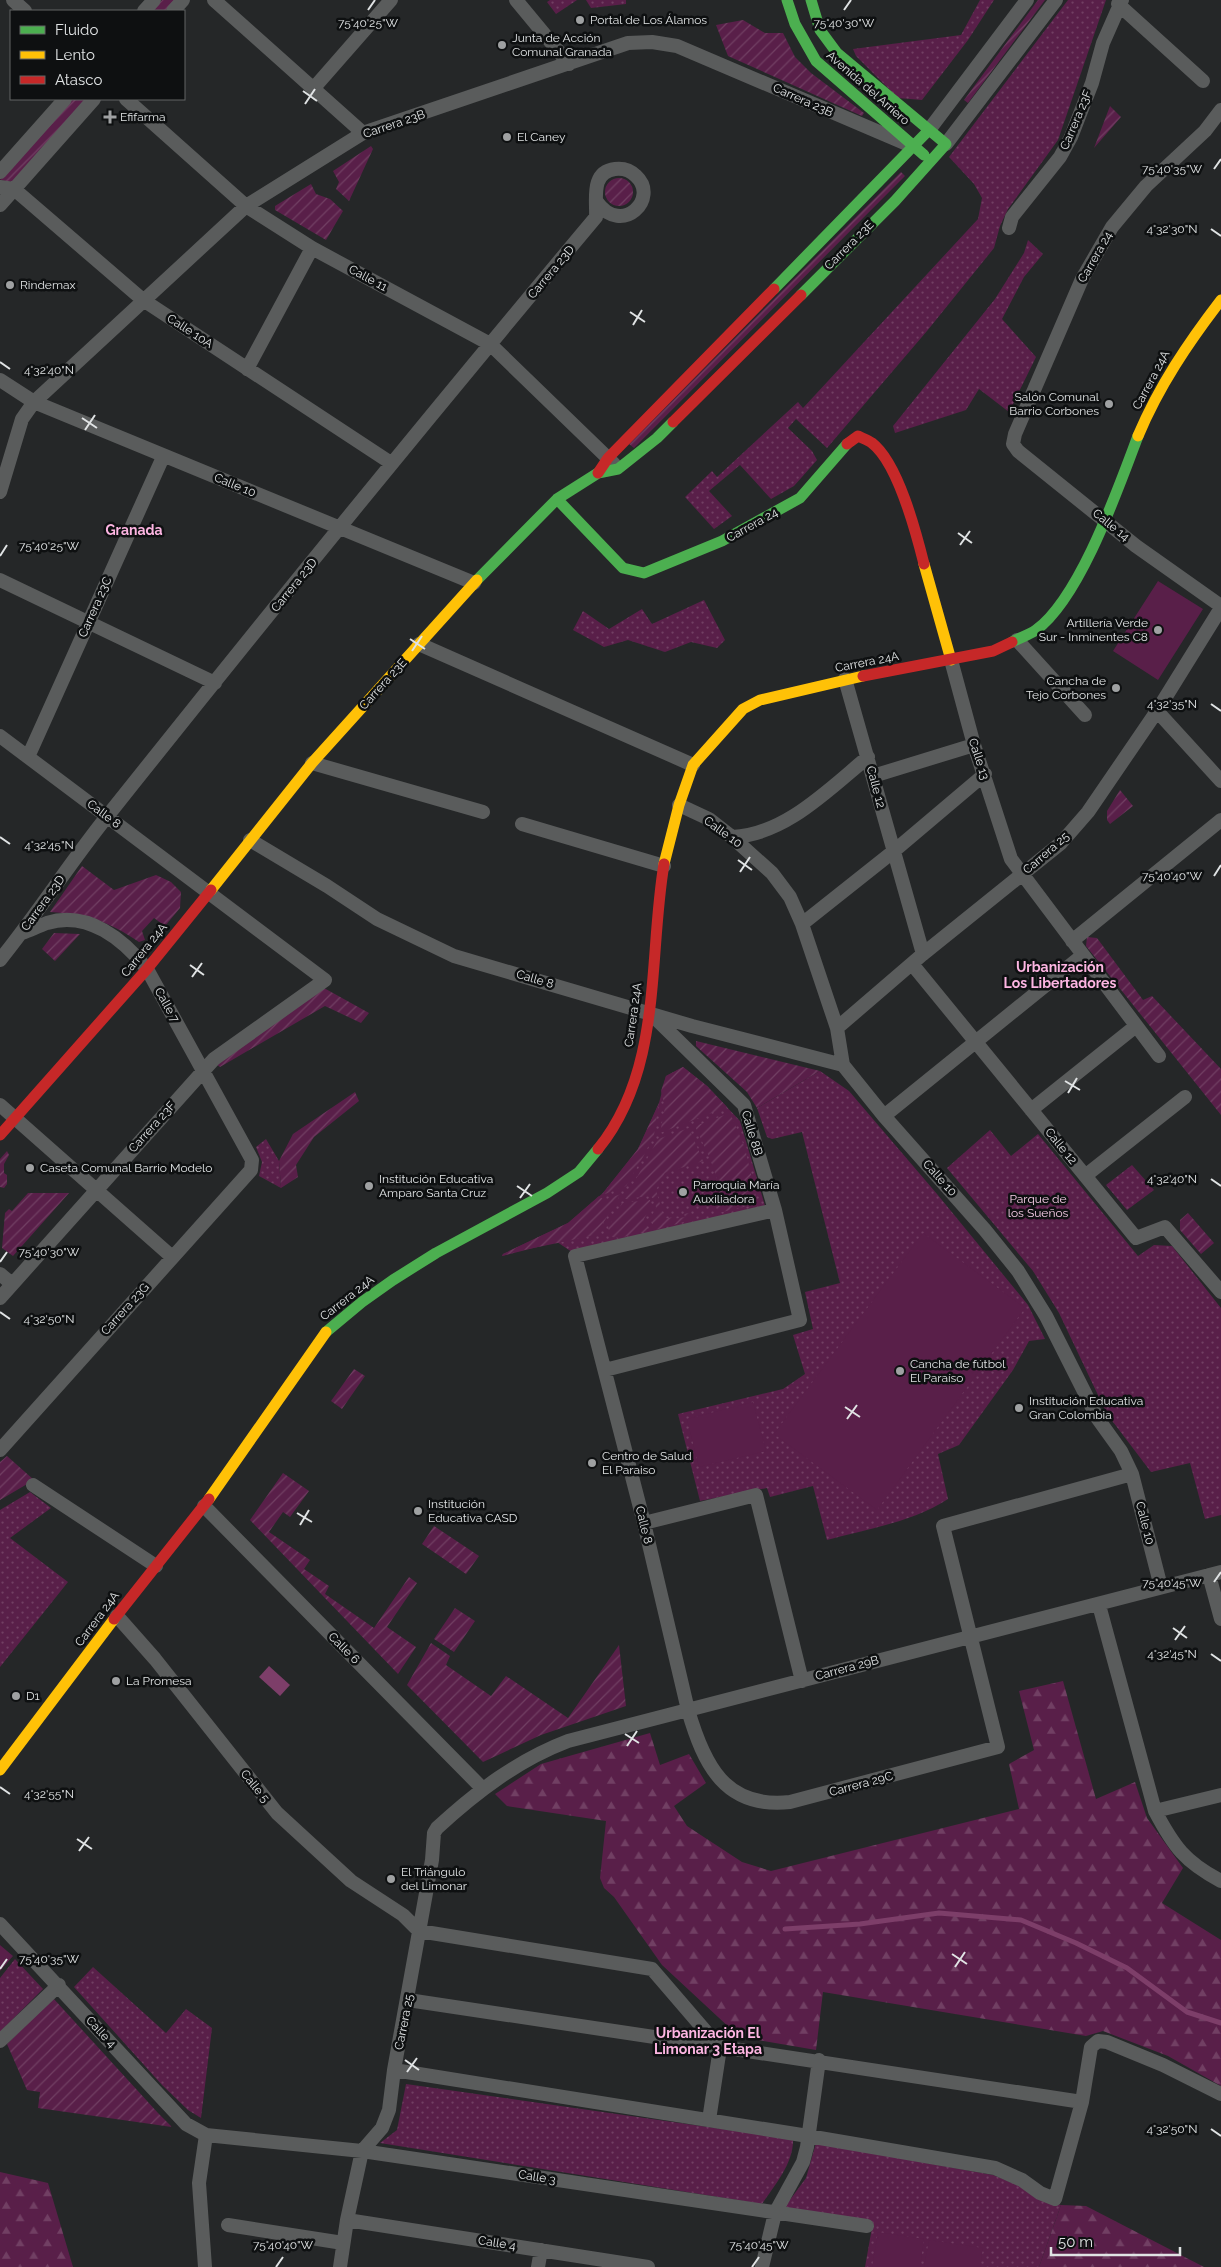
<svg xmlns="http://www.w3.org/2000/svg" width="1221" height="2267" viewBox="0 0 1221 2267" font-family="Raleway,sans-serif">
<style>
.grass{fill:url(#grass-dots)}
.forest{fill:url(#forest-firs)}
.garden{fill:url(#garden-furrows)}
.pitch{fill:#591f49}
.water{fill:#7d3e69}
.lines{fill:none;stroke-linecap:round;stroke-linejoin:round}
.stream{stroke:#7d3e69;stroke-width:5}
.street{stroke:#5a5c5c;stroke-width:14}
.fast{stroke:#4caf50;stroke-width:11}
.slow{stroke:#ffc107;stroke-width:11}
.jam{stroke:#c62828;stroke-width:11}
.ticks{fill:none;stroke:#e0e3e4;stroke-width:2}
.poi-dot{fill:#9fa1a2;stroke:#0e1011;stroke-width:2}
.labels{text-anchor:middle;stroke-width:5;stroke-linejoin:round;paint-order:stroke}
.poi-label{font-size:12px;fill:#e0e3e4;stroke:#0e1011;text-anchor:start}
.street-label{font-size:12px;fill:#e0e3e4;stroke:#0e1011}
.park-label{font-size:12px;fill:#f7cde7;stroke:#0e1011}
.neighbourhood-label{font-size:14px;font-weight:bold;fill:#fdb5e2;stroke:#0e1011}
.ticks-label{font-size:12px;text-anchor:middle;fill:#e0e3e4;stroke:#0e1011;stroke-width:5;stroke-linejoin:round;paint-order:stroke}
</style>
<defs>
<pattern id="grass-dots" width="8" height="8" patternUnits="userSpaceOnUse" patternTransform="scale(1.25)"><rect width="8" height="8" fill="#591f49"/><path d="M2 2h.1M6 6h.1" fill="none" stroke="#713f63" stroke-width="1.8" stroke-linecap="round"/></pattern>
<pattern id="forest-firs" width="22" height="20" patternUnits="userSpaceOnUse" patternTransform="scale(1.25)"><rect width="22" height="20" fill="#591f49"/><path d="M5 1l3.5 6h-7zM16 11l3.5 6h-7z" fill="#713f63"/></pattern>
<pattern id="garden-furrows" width="10" height="10" patternUnits="userSpaceOnUse" patternTransform="scale(1.25)"><rect width="10" height="10" fill="#591f49"/><path d="M-1 1l2-2M0 10L10 0M9 11l2-2" fill="none" stroke="#713f63"/></pattern>
</defs>
<rect width="100%" height="100%" fill="#252728"/>
<path class="grass" d="M550,0H577L556,14L547,2Z
M586,0H626V4L591,8Z
M980,0H994L968,40L922,100L898,98L856,56L853,49L961,35Z
M1068,0H1106L1058,140L1008,209L1000,226L994,248L927,331L827,448L796,419L788,428L812,451L817,460L794,486L771,499L740,465L709,491L732,516L714,529L685,497L712,471L717,477L798,402L803,408L978,219L982,198L974,184L949,157Z
M1028,240L1043,254L1024,277L1002,319L1036,357L1009,412L979,389L966,410L895,433L893,426L995,299L1024,253Z
M704,600L725,640L717,648L691,642L665,652L628,640L604,647L573,630L583,611L609,629L642,609L652,624Z
M683,1067L707,1086L740,1121L765,1206L575,1254L557,1242L502,1256L503,1254L568,1223L603,1193L638,1149L659,1103L666,1076Z
M820,1071L849,1091L937,1194L1028,1305L1045,1339L1029,1341L1013,1370L959,1445L938,1454L948,1499C913,1522 867,1529 827,1540L813,1486L770,1497L767,1488L700,1501L678,1414L783,1389L805,1374L793,1335L813,1329L805,1292L840,1283L802,1132L772,1139L767,1137L757,1108Z
M990,1130L1011,1156L1038,1134L1138,1256L1154,1245L1172,1246L1221,1308V1515L1205,1519L1190,1463L1151,1472L1107,1414L1059,1313L1033,1271L947,1168Z
M266,1139L279,1161L281,1188L259,1176L262,1162L256,1147Z
M1132,1165L1154,1190L1127,1210L1106,1185Z
M30,1492L51,1508L10,1538L68,1582L0,1667V1510Z
M15,1959L43,1989L0,2032V1978Z
M93,1967L166,2033L186,2009L212,2028L201,2118L188,2110L162,2085L74,1987Z
M406,2084L793,2139C794,2163 774,2186 762,2204L380,2143L397,2130Z
M816,2143L993,2175L1020,2186L1038,2199L1061,2205L1039,2267H865L873,2222L784,2208L806,2178Z"/>
<path class="forest" d="M1063,1681L1096,1799L1135,1782L1147,1818L1183,1868L1162,1903L1221,1940V2086L1168,2056L1103,2031L1086,2036L823,1992L816,2050L752,2039L732,2030L662,1965L614,1897L604,1888L600,1878L606,1821L507,1806L495,1794L541,1764L650,1733L660,1765L689,1754L706,1783L674,1806L687,1826L742,1862L771,1871L1019,1809L1009,1764L1034,1750L1019,1691Z
M0,2172L48,2183L73,2267H0Z
M1061,2205L1086,2206L1204,2267H1039Z"/>
<path class="garden" d="M162,0H175L165,11H151Z
M1038,0H1045L968,103L964,100Z
M743,20L765,33H783L795,57L811,73L864,113L862,116L728,56L716,25Z
M72,99H86L12,182L0,180Z
M1110,106L1121,117L1094,148Z
M371,146L373,149L349,201L336,189L339,182L333,171Z
M901,172L905,176L634,448L629,444Z
M605 192a14 14 0 1 1 28 0a14 14 0 1 1-28 0Z
M311,184L316,194L330,199L343,211L326,240L275,210V206Z
M1120,790L1133,806L1110,824L1107,820V811Z
M82,866L114,890L156,875L171,882L181,892L180,908L165,926L154,918L142,931L145,940L139,942C106,920 89,915 50,912Z
M54,933L80,934L55,961L42,949Z
M1087,937L1097,938L1143,1000L1152,996L1221,1069V1115L1086,946Z
M324,988L369,1013L361,1023L325,1006L220,1067L213,1062Z
M696,1041L820,1071L757,1108L747,1092L696,1046Z
M683,1067L707,1086L727,1107L660,1133L665,1107L661,1091L666,1076Z
M355,1092L359,1101L314,1137L296,1165L298,1177L281,1188L279,1161L293,1134Z
M659,1103L654,1135L643,1157L626,1186L605,1194L603,1193L638,1149Z
M730,1113L745,1148L757,1201L756,1204L718,1213L712,1191L720,1189L711,1161L695,1126Z
M689,1128L703,1161L665,1173L656,1190L664,1219L673,1217L674,1219L685,1217L684,1214L689,1213L691,1220L655,1230L651,1217L656,1208L655,1200L650,1196L625,1199L658,1139Z
M7,1151L9,1155L4,1164V1173L7,1175V1184L4,1188L0,1187V1159Z
M28,1193H69L13,1256L2,1248L5,1213L9,1209L12,1211Z
M621,1194L596,1235L519,1251L502,1256L503,1254L568,1223L599,1196L604,1200Z
M650,1200L651,1205L644,1219L648,1231L619,1238L612,1237L608,1228L622,1203Z
M1188,1213L1214,1243L1201,1254L1180,1230V1220Z
M354,1369L365,1376L342,1409L331,1401Z
M7,1456L34,1480L0,1500V1462Z
M283,1473L309,1491L290,1517L283,1512L269,1532L310,1560L304,1569L329,1586L325,1594L374,1628L409,1577L417,1583L387,1627L416,1647L398,1674L250,1520Z
M434,1526L479,1556L466,1574L422,1544Z
M455,1608L475,1621L454,1652L434,1639Z
M431,1643L450,1656L446,1665L491,1696L506,1676L568,1718L619,1645L626,1706L541,1735L483,1762L407,1685Z
M53,1998L158,2113L172,2127L38,2108L40,2092L27,2090L7,2044Z"/>
<path class="pitch" d="M1158,581L1203,609L1158,680L1113,651Z
M923,1233L1025,1308L877,1510L774,1434Z
M753,1402L766,1451L699,1467L687,1419Z
M0,1945L13,1956L0,1971Z
M878,2232L924,2239L920,2267H872Z
M929,2240L983,2248L980,2267H924Z"/>
<path class="water" d="M269,1666L290,1685L280,1696L259,1677Z"/>
<g class="lines">
<path class="stream" d="M785,1929L860,1924L939,1913L1021,1920L1076,1943L1127,1968L1187,2012L1221,2023"/>
<path class="street" d="M13,0L25,11
M214,0L363,133
M516,0L569,64
M1118,4L1203,81
M144,11L154,0
M173,11L183,0
M313,89L391,0
M126,99L246,206L312,248L490,344L614,464
M1221,110L1205,131L1146,186L1112,227L1082,279L1015,434L1013,444L1018,451L1136,546L1221,606
M929,130L1027,0
M946,144L1056,0
M0,172L65,99
M0,187L14,189L143,300L391,463
M0,205L94,99
M1009,228L1012,217L1060,157L1071,137L1092,83L1103,43L1122,0
M247,369L312,248
M0,380L34,402L474,583
M0,492L22,419L34,402L246,206L363,133L628,43L652,42L677,46L907,144
M0,580L215,683
M1017,640L1085,715
M419,644L693,765
M951,660L974,745L1011,859L1159,1056
M845,679L923,954
M1157,711L1221,781
M0,736L325,980L214,1059L0,1298
M28,757L163,457
M312,763L483,812
M873,776L974,745
M679,805L709,819L732,837L772,873L790,897L802,924L837,1028L843,1065L884,1116L985,1230L1018,1271L1046,1316L1098,1419L1121,1451L1132,1474L1161,1587
M522,824L664,866
M732,837C785,835 829,789 868,757
M250,840L327,886L377,919L454,956L692,1026L843,1065
M802,924L894,851L985,774
M1072,941L1221,820
M0,960C38,913 71,861 109,814C269,613 431,414 596,217C597,200 590,172 615,169C623,168 630,170 636,176C660,198 622,237 597,202
M912,964L1136,1238L1165,1227L1221,1292
M837,1028L923,954L1061,843L1088,812L1157,711L1221,608
M0,1105L171,1256
M1031,1110L1136,1026
M884,1116L1083,955
M1085,1176L1185,1097
M775,1210L575,1256L644,1523L688,1710C704,1765 725,1809 790,1802L998,1747L943,1526L1132,1474
M0,1274L12,1284
M605,1370L800,1320L775,1210L744,1105L651,1014
M0,1450L251,1170L252,1160L147,969C124,940 88,910 47,923C39,926 30,930 22,933
M33,1485L156,1566
M204,1506L483,1789
M644,1523L756,1495L802,1681
M1209,1575L1221,1619
M1099,1605L1155,1811C1174,1847 1185,1862 1221,1881
M117,1616L155,1659L277,1813L351,1881L403,1915L419,1931L652,1969L720,2048L709,2120
M1155,1811L1221,1795
M0,1924L186,2124L206,2135L362,2151L867,2226
M408,2000C633,2034 857,2067 1082,2102
M0,2041L59,1985
M394,2070L808,2136L995,2168L1022,2180L1040,2193L1055,2199L1082,2102L1091,2047L1098,2041L1107,2042L1163,2065L1221,2094
M347,2220L648,2267
M228,2225L343,2243
M205,2267L199,2183L206,2135
M340,2267L347,2220L362,2151L382,2128L389,2110L394,2070L432,1860L434,1833L437,1828C476,1792 518,1760 568,1741L1221,1572
M538,2267L541,2250
M762,2267L775,2213L803,2162L807,2147L819,2060"/>
<path class="fast" d="M787,0L795,24L816,61L924,155
M774,289L929,130
M801,295L895,201L946,144L837,53L820,30L811,0
M557,499L623,568L644,573L722,541L800,498L847,444
M477,580L557,499L598,473L618,469L657,438L673,422
M1012,642C1019,638 1029,635 1036,630C1080,598 1118,489 1138,436
M326,1332L362,1302L393,1280L436,1253L547,1193L579,1172L598,1149"/>
<path class="slow" d="M1138,436C1159,386 1188,343 1221,300
M924,564L951,660
M664,864L679,805L693,765L743,709L760,700L863,676
M211,890L312,763L477,580
M209,1499L326,1332
M0,1770L114,1619"/>
<path class="jam" d="M673,422L801,295
M847,444L858,436C862,438 868,440 872,443C898,463 916,532 924,564
M598,473L608,458L774,289
M863,676L993,651L1012,642
M0,1135L147,969L211,890
M598,1149C663,1069 648,959 664,864
M114,1619L209,1499"/>
</g>
<path class="ticks" d="M368,10L375,0M844,10L851,0M303,91L317,101M305,104L315,89M1214,169L1221,159M1211,229L1221,236M630,312L645,322M633,325L642,310M0,362L10,369M82,418L97,428M85,430L95,415M958,533L972,543M960,545L970,531M0,556L7,545M410,639L425,649M412,651L422,636M1211,704L1221,711M0,837L10,844M738,860L752,870M740,872L750,857M1214,876L1221,865M190,965L204,975M192,977L202,963M1065,1081L1080,1090M1068,1093L1077,1078M1211,1179L1221,1186M517,1186L532,1196M520,1198L530,1184M0,1262L7,1252M0,1312L10,1319M845,1407L860,1417M847,1419L857,1405M297,1513L312,1522M300,1525L309,1510M1214,1582L1221,1572M1173,1628L1187,1638M1175,1640L1185,1626M1211,1654L1221,1661M625,1734L639,1743M627,1746L637,1731M0,1787L10,1794M77,1839L92,1849M79,1851L89,1837M952,1954L967,1964M955,1967L965,1952M0,1969L7,1959M405,2060L419,2070M407,2072L417,2058M1211,2129L1221,2136M276,2267L283,2257M752,2267L759,2257"/>
<g class="poi-dot">
<circle cx="580" cy="20" r="5"/>
<circle cx="502" cy="45" r="5"/>
<path d="M107.5 109.5h5v5h5v5h-5v5h-5v-5h-5v-5h5z"/>
<circle cx="507" cy="137" r="5"/>
<circle cx="10" cy="285" r="5"/>
<circle cx="1109" cy="404" r="5"/>
<circle cx="1158" cy="630" r="5"/>
<circle cx="1116" cy="688" r="5"/>
<circle cx="30" cy="1168" r="5"/>
<circle cx="369" cy="1186" r="5"/>
<circle cx="683" cy="1192" r="5"/>
<circle cx="900" cy="1371" r="5"/>
<circle cx="1019" cy="1408" r="5"/>
<circle cx="592" cy="1463" r="5"/>
<circle cx="418" cy="1511" r="5"/>
<circle cx="116" cy="1681" r="5"/>
<circle cx="16" cy="1696" r="5"/>
<circle cx="391" cy="1879" r="5"/>
</g>
<g class="labels">
<g class="poi-label">
<text x="590" y="24">Portal de Los Álamos</text>
<text x="512" y="42">Junta de Acción<tspan x="512" dy="14">Comunal Granada</tspan></text>
<text x="120" y="121">Efifarma</text>
<text x="517" y="141">El Caney</text>
<text x="20" y="289">Rindemax</text>
<text x="1099" y="401" text-anchor="end">Salón Comunal<tspan x="1099" dy="14">Barrio Corbones</tspan></text>
<text x="1148" y="627" text-anchor="end">Artillería Verde<tspan x="1148" dy="14">Sur - Inminentes C8</tspan></text>
<text x="1106" y="685" text-anchor="end">Cancha de<tspan x="1106" dy="14">Tejo Corbones</tspan></text>
<text x="40" y="1172">Caseta Comunal Barrio Modelo</text>
<text x="379" y="1183">Institución Educativa<tspan x="379" dy="14">Amparo Santa Cruz</tspan></text>
<text x="693" y="1189">Parroquia María<tspan x="693" dy="14">Auxiliadora</tspan></text>
<text x="910" y="1368">Cancha de fútbol<tspan x="910" dy="14">El Paraíso</tspan></text>
<text x="1029" y="1405">Institución Educativa<tspan x="1029" dy="14">Gran Colombia</tspan></text>
<text x="602" y="1460">Centro de Salud<tspan x="602" dy="14">El Paraiso</tspan></text>
<text x="428" y="1508">Institución<tspan x="428" dy="14">Educativa CASD</tspan></text>
<text x="126" y="1685">La Promesa</text>
<text x="26" y="1700">D1</text>
<text x="401" y="1876">El Triángulo<tspan x="401" dy="14">del Limonar</tspan></text>
</g>
<g class="street-label">
<text transform="translate(868 88) rotate(41)" y="4">Avenida del Arriero</text>
<text transform="translate(803 100) rotate(24)" y="4">Carrera 23B</text>
<text transform="translate(1076 120) rotate(-67)" y="4">Carrera 23F</text>
<text transform="translate(394 124) rotate(-19)" y="4">Carrera 23B</text>
<text transform="translate(849 245) rotate(-45)" y="4">Carrera 23E</text>
<text transform="translate(1095 257) rotate(-60)" y="4">Carrera 24</text>
<text transform="translate(551 272) rotate(-50)" y="4">Carrera 23D</text>
<text transform="translate(368 278) rotate(28)" y="4">Calle 11</text>
<text transform="translate(190 331) rotate(33)" y="4">Calle 10A</text>
<text transform="translate(1151 380) rotate(-62)" y="4">Carrera 24A</text>
<text transform="translate(235 485) rotate(22)" y="4">Calle 10</text>
<text transform="translate(752 525) rotate(-29)" y="4">Carrera 24</text>
<text transform="translate(1111 525) rotate(39)" y="4">Calle 14</text>
<text transform="translate(294 585) rotate(-51)" y="4">Carrera 23D</text>
<text transform="translate(95 607) rotate(-66)" y="4">Carrera 23C</text>
<text transform="translate(867 662) rotate(-11)" y="4">Carrera 24A</text>
<text transform="translate(383 684) rotate(-48)" y="4">Carrera 23E</text>
<text transform="translate(979 759) rotate(72)" y="4">Calle 13</text>
<text transform="translate(876 787) rotate(75)" y="4">Calle 12</text>
<text transform="translate(104 814) rotate(37)" y="4">Calle 8</text>
<text transform="translate(723 832) rotate(36)" y="4">Calle 10</text>
<text transform="translate(1046 853) rotate(-41)" y="4">Carrera 25</text>
<text transform="translate(43 903) rotate(-54)" y="4">Carrera 23D</text>
<text transform="translate(144 950) rotate(-51)" y="4">Carrera 24A</text>
<text transform="translate(535 979) rotate(16)" y="4">Calle 8</text>
<text transform="translate(167 1005) rotate(61)" y="4">Calle 7</text>
<text transform="translate(633 1015) rotate(-82)" y="4">Carrera 24A</text>
<text transform="translate(152 1127) rotate(-48)" y="4">Carrera 23F</text>
<text transform="translate(752 1133) rotate(73)" y="4">Calle 8B</text>
<text transform="translate(1061 1146) rotate(51)" y="4">Calle 12</text>
<text transform="translate(940 1178) rotate(48)" y="4">Calle 10</text>
<text transform="translate(347 1298) rotate(-38)" y="4">Carrera 24A</text>
<text transform="translate(125 1309) rotate(-48)" y="4">Carrera 23G</text>
<text transform="translate(1145 1523) rotate(76)" y="4">Calle 10</text>
<text transform="translate(644 1525) rotate(76)" y="4">Calle 8</text>
<text transform="translate(97 1619) rotate(-53)" y="4">Carrera 24A</text>
<text transform="translate(344 1648) rotate(45)" y="4">Calle 6</text>
<text transform="translate(847 1668) rotate(-15)" y="4">Carrera 29B</text>
<text transform="translate(861 1784) rotate(-15)" y="4">Carrera 29C</text>
<text transform="translate(255 1786) rotate(51)" y="4">Calle 5</text>
<text transform="translate(404 2022) rotate(-79)" y="4">Carrera 25</text>
<text transform="translate(101 2032) rotate(47)" y="4">Calle 4</text>
<text transform="translate(537 2177) rotate(9)" y="4">Calle 3</text>
<text transform="translate(497 2243) rotate(9)" y="4">Calle 4</text>
</g>
<g class="park-label">
<text x="1038" y="1203">Parque de<tspan x="1038" dy="14">los Sueños</tspan></text>
</g>
<g class="neighbourhood-label">
<text x="134" y="535">Granada</text>
<text x="1060" y="972">Urbanización<tspan x="1060" dy="16">Los Libertadores</tspan></text>
<text x="708" y="2038">Urbanización El<tspan x="708" dy="16">Limonar 3 Etapa</tspan></text>
</g>
</g>
<g class="ticks-label">
<text x="368" y="27">75°40'25"W</text>
<text x="844" y="27">75°40'30"W</text>
<text x="1172" y="173">75°40'35"W</text>
<text x="1172" y="233">4°32'30"N</text>
<text x="49" y="374">4°32'40"N</text>
<text x="49" y="550">75°40'25"W</text>
<text x="1172" y="708">4°32'35"N</text>
<text x="49" y="849">4°32'45"N</text>
<text x="1172" y="880">75°40'40"W</text>
<text x="1172" y="1183">4°32'40"N</text>
<text x="49" y="1256">75°40'30"W</text>
<text x="49" y="1323">4°32'50"N</text>
<text x="1172" y="1587">75°40'45"W</text>
<text x="1172" y="1658">4°32'45"N</text>
<text x="49" y="1798">4°32'55"N</text>
<text x="49" y="1963">75°40'35"W</text>
<text x="1172" y="2133">4°32'50"N</text>
<text x="283" y="2249">75°40'40"W</text>
<text x="759" y="2249">75°40'45"W</text>
</g>
<rect x="10" y="10" width="175" height="90" fill="#0e1011" stroke="#626465"/>
<rect x="20" y="26" width="25" height="8" fill="#4caf50" stroke="#626465"/>
<text x="55" y="35" font-size="15" fill="#e0e3e4">Fluido</text>
<rect x="20" y="51" width="25" height="8" fill="#ffc107" stroke="#626465"/>
<text x="55" y="60" font-size="15" fill="#e0e3e4">Lento</text>
<rect x="20" y="76" width="25" height="8" fill="#c62828" stroke="#626465"/>
<text x="55" y="85" font-size="15" fill="#e0e3e4">Atasco</text>
<path d="M1051 2247v8h129v-8" fill="none" stroke="#e0e3e4" stroke-width="2.5"/>
<text x="1058" y="2247" font-size="15" fill="#e0e3e4" stroke="#0e1011" stroke-width="4" paint-order="stroke">50 m</text>
</svg>
